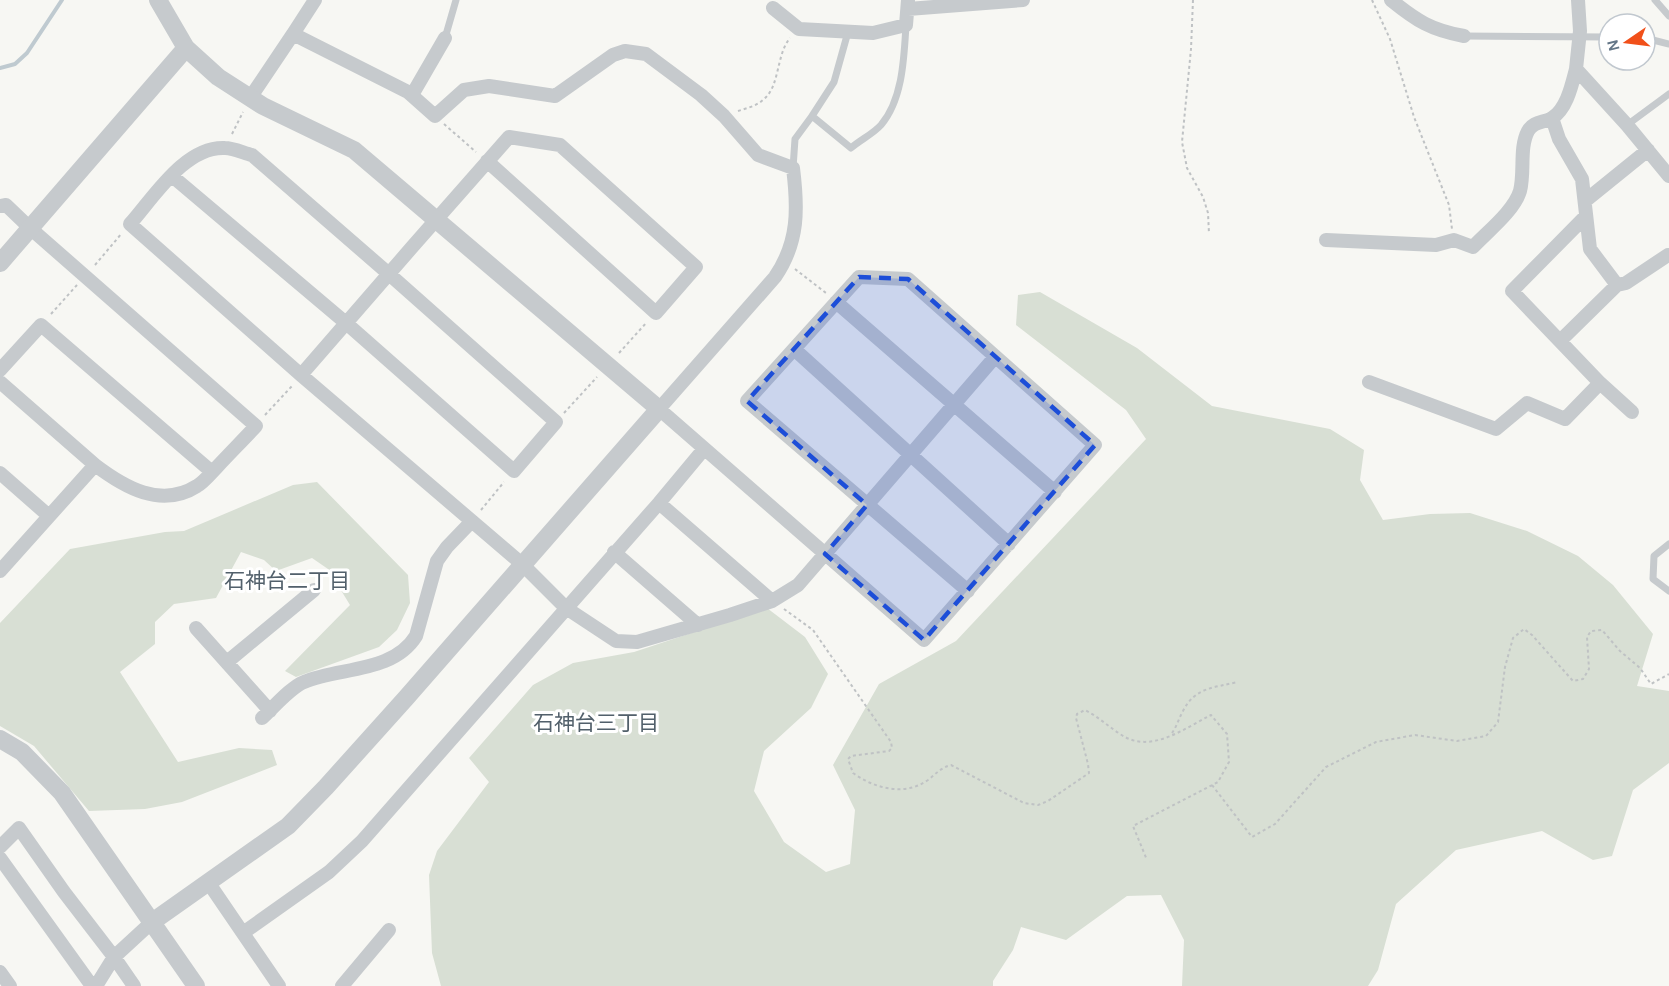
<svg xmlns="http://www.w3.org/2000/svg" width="1669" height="986" viewBox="0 0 1669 986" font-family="Karla,'Noto Sans JP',sans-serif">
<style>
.green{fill:#d8dfd4}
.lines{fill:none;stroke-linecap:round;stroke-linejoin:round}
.stream{stroke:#bfcad0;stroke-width:4}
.path{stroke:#bfc2c4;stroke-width:2;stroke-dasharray:3 3;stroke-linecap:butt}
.service{stroke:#c6cacd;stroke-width:7}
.minor{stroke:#c6cacd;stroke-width:14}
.tertiary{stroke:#c6cacd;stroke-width:18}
.marked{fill:#1d4ed8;fill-opacity:0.2;stroke:#1d4ed8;stroke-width:4.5;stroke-dasharray:12 8;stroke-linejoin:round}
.labels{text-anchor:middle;stroke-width:6;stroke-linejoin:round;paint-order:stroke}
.neighbourhood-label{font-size:21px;fill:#52606b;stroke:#fff}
</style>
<rect width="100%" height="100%" fill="#f7f7f3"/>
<path class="green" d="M1040,292L1137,348L1212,406L1330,429L1364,450L1360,480L1383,520L1430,514L1470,513L1527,531L1578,556L1613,585L1653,634L1637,686L1669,691V763L1633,790L1612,856L1593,860L1542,831L1456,850L1396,904L1378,970L1368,986H1182L1184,940L1161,895L1127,896L1066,940L1021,927L1013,950L993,981V986H441L432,953L429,875L437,851L489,782L469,758L533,685L573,663L634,652L767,608L805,637L828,674L811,708L764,751L754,791L784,842L826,872L850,864L855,810L833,765L879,684L956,641L1146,439L1126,410L1016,325L1018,295Z
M317,482L408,575L410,603L397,630L379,647L296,677L285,671L350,605L328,569L312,558L276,571L264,560L241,552L216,598L174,604L155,622V644L120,672L178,762L239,748L272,750L277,765L182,802L145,809L89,811L34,746L0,726V623L70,549L165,532L184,531L293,485Z"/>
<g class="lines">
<path class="stream" d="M0,68L15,64L27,53L62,0"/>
<path class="path" d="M1193,0L1191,49L1182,142L1187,168L1203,197L1208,213L1209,234
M1372,0L1390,39L1414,117L1449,205L1452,229
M738,111C747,108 757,106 764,99C780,86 776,55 790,38
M444,124L476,152
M232,134L243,112
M95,265L122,233
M795,269L826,293
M51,314L77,285
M619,353L647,322
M564,413L597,377
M265,415L292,386
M481,510L504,482
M784,609L813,630L891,742L892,748L889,751L851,756L848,759L853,773C874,788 904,797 928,780C936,774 940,768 951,765L1024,803L1038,805L1048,801L1089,773L1088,764L1076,718L1077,714L1085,710C1097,716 1108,726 1120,734C1150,755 1183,729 1211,715L1227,734L1229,762L1218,782L1133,826L1147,860
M1172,733C1177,726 1179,718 1183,711C1195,687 1214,688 1237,682
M1212,785L1252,837L1275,824L1326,767L1376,742L1415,735L1457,741L1486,736L1498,722L1505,667L1513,638L1524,629L1532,635L1573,681L1583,679L1589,669L1587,637L1591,631L1602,630L1620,651L1640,668L1651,684L1669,674"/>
<path class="service" d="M1655,0L1669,16
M1464,36L1609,37
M445,38L456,0
M1645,38L1669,44
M812,116L834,82L848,32
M1627,125L1669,94
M793,168L795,139L812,116L851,148C860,140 873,134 881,125C903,99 904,57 906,25
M1669,544L1654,556L1653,579L1669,591"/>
<path class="minor" d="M1391,0C1417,21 1431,30 1464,36
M1578,0L1580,31L1576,69L1627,125L1669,176
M773,8L799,29L873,33L906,25L908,0
M908,9L1023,0
M293,34L315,0
M412,95L445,38
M250,98L293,34L408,92L435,116L464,90L489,86L555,96L613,55L625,51L646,54L701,95L724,116L758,155L793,168C798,208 799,242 775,277L659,409L924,640L1095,445L908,279L859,277L747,401L968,591
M1552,118L1559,139L1582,179L1590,249L1617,285
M172,176L346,323L514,471L556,422L389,274L252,155C244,153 233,148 225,148C185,146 154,197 130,224L301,375L522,564L566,608L616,641L637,642L730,615L772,601L798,585L995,357
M1585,201L1648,150
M0,206L6,205L30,228L256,426C243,440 230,453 217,467C211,473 204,482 197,486C161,509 124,487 95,465
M1585,217L1512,291L1600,383L1632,412
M1326,240L1436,245L1454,240L1473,247C1487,232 1514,211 1520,191C1525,172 1519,148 1528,131C1534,121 1543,123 1552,118C1567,109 1572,84 1576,69
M836,302L1055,492
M1561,340L1617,285L1626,283L1668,255
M794,349L1009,544
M0,370L41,325L212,472
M301,375C370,295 439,216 509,137L560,145L696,267L656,313L487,161
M0,382L95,465L0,571
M1369,382L1496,429L1527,403L1565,419L1600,383
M0,473L49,516
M659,503L772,601
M614,552L698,625
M196,628L270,711
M227,662L314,590
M262,718C273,708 291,687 304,682C340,667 393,673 416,636L437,561L447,547L472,521
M0,847L19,828L64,892L114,957L134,986
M0,858L92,986
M208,882L279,986
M243,933L329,872L362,841L659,503L704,449
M0,972L10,986
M96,986L114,957L152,922
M342,986L389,930"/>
<path class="tertiary" d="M0,263L186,48
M0,739L22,752L62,793L196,986
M152,922L288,826L326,787L406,698L659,409L354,150L263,106L218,77L186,48L158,0"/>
</g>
<path class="marked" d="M859,277L908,279L1095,445L924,640L825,554L867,505L747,401Z"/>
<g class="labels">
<g class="neighbourhood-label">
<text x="287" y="588">石神台二丁目</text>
<text x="596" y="730">石神台三丁目</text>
</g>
</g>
<g transform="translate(1627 42) rotate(256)"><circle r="28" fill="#ffffff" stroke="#c1c8cf" stroke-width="1.5"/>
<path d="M0-4.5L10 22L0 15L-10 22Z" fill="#f1501a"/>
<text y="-9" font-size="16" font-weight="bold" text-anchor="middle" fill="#637687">N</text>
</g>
</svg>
